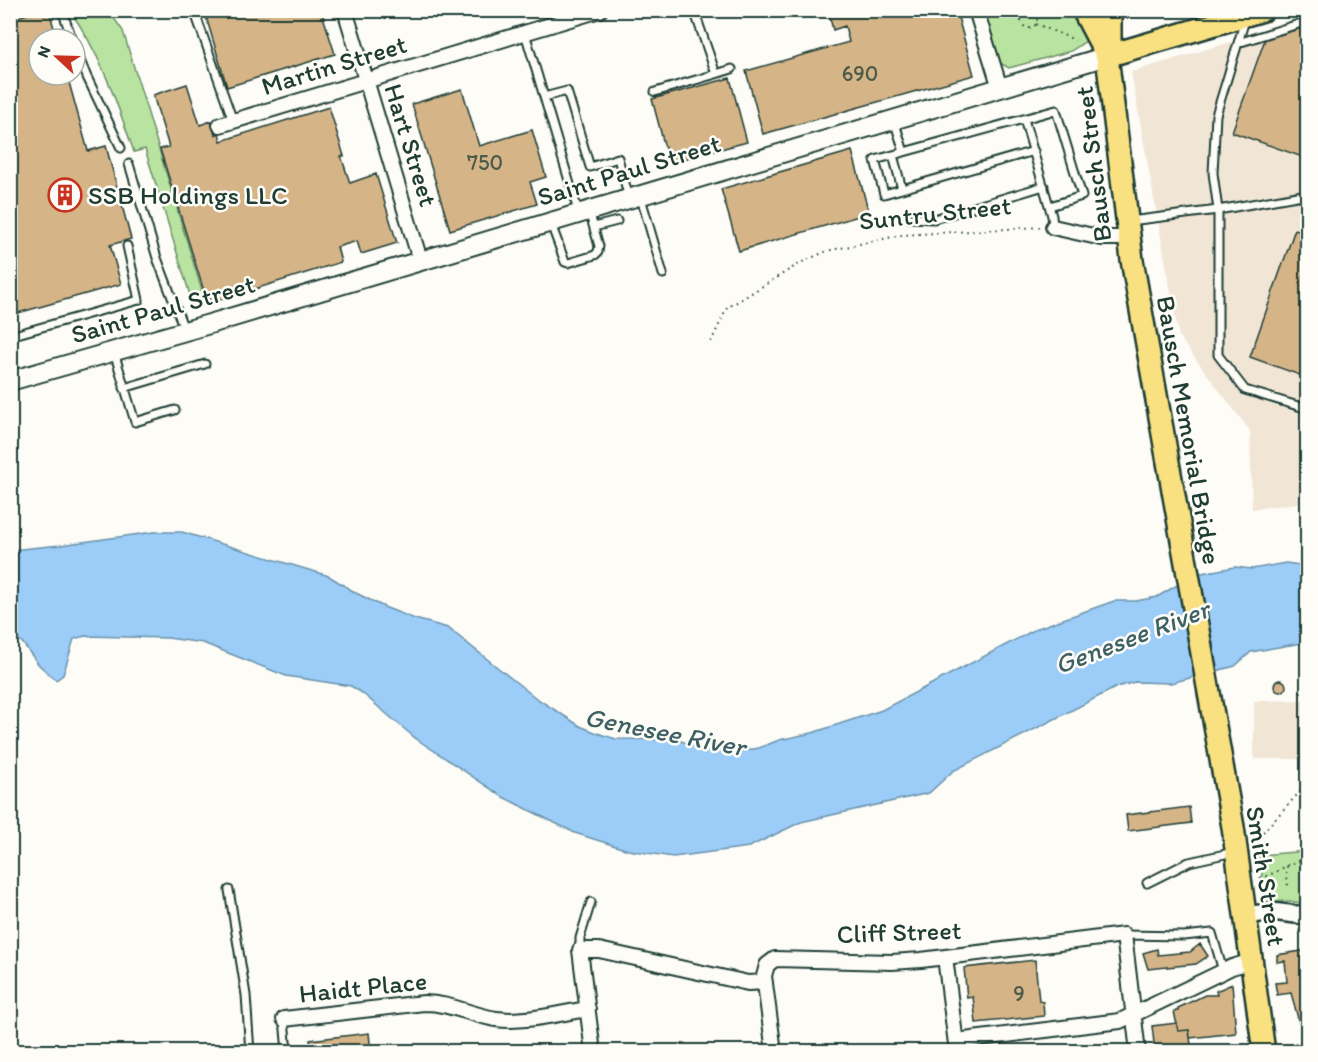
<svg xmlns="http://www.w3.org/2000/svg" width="1318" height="1062" viewBox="0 0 1318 1062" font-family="Itim,sans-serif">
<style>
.built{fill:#f1e6d6}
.green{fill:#b8e3a0;stroke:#6c906a;stroke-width:1.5}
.water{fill:#9cccf8;stroke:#6a93aa;stroke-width:1.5}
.building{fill:#d5b488;stroke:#1f3d34;stroke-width:1.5}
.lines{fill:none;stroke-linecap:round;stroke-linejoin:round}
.service-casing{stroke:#1f3d34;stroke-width:11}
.minor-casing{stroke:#1f3d34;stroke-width:18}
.tertiary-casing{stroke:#1f3d34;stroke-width:21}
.secondary-casing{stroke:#1f3d34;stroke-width:22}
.primary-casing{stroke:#1f3d34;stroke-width:26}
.path{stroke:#1f3d34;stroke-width:2;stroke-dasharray:1.5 4.5;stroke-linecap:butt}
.service{stroke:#fdfcf7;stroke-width:7}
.minor{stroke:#fdfcf7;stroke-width:14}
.tertiary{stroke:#fdfcf7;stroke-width:16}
.secondary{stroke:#fdfcf7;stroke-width:18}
.primary{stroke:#f9e181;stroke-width:21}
.labels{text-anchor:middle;stroke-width:5;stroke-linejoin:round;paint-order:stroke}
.number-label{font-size:22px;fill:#4c5b49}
.street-label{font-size:26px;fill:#1f3d34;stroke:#fdfcf7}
.poi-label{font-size:26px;fill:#1f3d34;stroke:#fdfcf7;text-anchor:start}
.water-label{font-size:27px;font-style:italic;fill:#3e6165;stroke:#fdfcf7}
</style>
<rect width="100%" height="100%" fill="#fdfcf7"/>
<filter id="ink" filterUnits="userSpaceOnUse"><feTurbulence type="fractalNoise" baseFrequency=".0167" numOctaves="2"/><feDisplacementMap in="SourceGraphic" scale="12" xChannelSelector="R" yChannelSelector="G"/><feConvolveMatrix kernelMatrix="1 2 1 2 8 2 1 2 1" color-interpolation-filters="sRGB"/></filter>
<g filter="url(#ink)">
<path class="built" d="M1307,19V502L1252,509L1250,431L1179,337L1131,72Z
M1307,700V759H1254V701Z"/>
<path class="green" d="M70,11H109L123,31L206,304L194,308L145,149L134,152C117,103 100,52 70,11Z
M983,11H1106L1105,28L1071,51L1009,68L1000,63L998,59Z
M1307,851V904L1289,901H1266L1259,855Z"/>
<path class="water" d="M154,532H182L329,576L356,593L384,607L415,619L448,628L536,698L580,726L597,733L616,739L678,740L702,748L742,751L759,748L779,740L812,733L882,710L1038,628L1114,601H1136L1157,597L1196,574L1235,567L1252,569L1286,563L1300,565L1307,563V642L1251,652L1235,666L1171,683L1135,682L1117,687L953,771L929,793L801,822L749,847L673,857L628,850L575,833L503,797L415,738L362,693L351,686L286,676L203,643L168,638L85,636L74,639L63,675L56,680L39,665L21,641L11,639V550L61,545Z"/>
<path class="building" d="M42,10H49L57,39H39V75H67L88,151L106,146L131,239L110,245L121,284L11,315L10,19Z
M204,10H321L335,54L227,87Z
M828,10H944V13L956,10L974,75L763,134L746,71L849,42L845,26L833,30Z
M1308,26V159L1232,132L1265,39Z
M730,78L747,142L669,163L652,99Z
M187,84L200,125L211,121L215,135L219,133L221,141L329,107L344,156H341L350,183L376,174L397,243L361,254L357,241L337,247L341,262L210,303L209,297L206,298L160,149L169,147L153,95Z
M462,89L479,146L532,130L546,177L530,182L537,204L450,230L412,104Z
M852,151L869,213L739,251L721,189Z
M1295,229L1308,233V378L1250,357Z
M1274 686a6 6 0 1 1 12 0a6 6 0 1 1-12 0Z
M1189,807L1191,823L1128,831L1126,815Z
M1200,944L1208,956L1196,964L1148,969L1143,953L1157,949L1158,955L1190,952Z
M1308,950V1041L1303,1028L1301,1029L1291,993L1277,995L1275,983L1287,982L1285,961L1277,962V955Z
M1035,960L1039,1001L1043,1002L1044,1016L976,1023L973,997L967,998L964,968Z
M1232,984L1236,1033L1190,1038L1189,1030L1178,1031L1174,1011H1178V1008L1205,995H1217L1216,991Z
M1177,1023L1178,1031L1189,1030L1192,1052H1155L1152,1026Z
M369,1033L371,1052H312L310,1040Z"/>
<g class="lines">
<g class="service-casing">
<path id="service" d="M62,10L72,39
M194,10L233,121
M694,10L716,74L732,69
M525,33L578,211
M1238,43L1308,21
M75,48L87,77L121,148
M655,92L716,74
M544,97L567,91L590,167L618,158L629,198
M1024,119L1052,216L1053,227
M894,120L904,152
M893,155L902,189L1034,151
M129,164L157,258L184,329
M902,189L884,194L875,160L1056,110L1082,196L1050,206
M1308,194L1218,210V355L1245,390L1308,409
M641,198L663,274
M909,218L934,219L1044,186
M1130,221L1218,210L1213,173L1216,115L1245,20
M551,224L565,262L568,263L595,255L598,252L599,246L589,211
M594,227L617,221
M10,336L139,300L127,246
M114,352L135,422L175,410
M124,388L205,364
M1147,883L1189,862L1234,852
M229,890L246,995L250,1052
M1124,935L1184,936L1212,933L1223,971
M580,950V938L591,902
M284,1019L287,1052"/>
</g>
<g class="minor-casing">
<path id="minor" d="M345,10L420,260
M976,10L1000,88
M220,125L600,10
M1053,227L1102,238H1129
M945,957L957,1052
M284,1019L424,1003C450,1003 471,1015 496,1019C525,1023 559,1013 588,1009
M956,1041L1120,1021L1232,967L1252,961
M593,1052L580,950H599L748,983L765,982
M774,1052L764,976L767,965L775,959L892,962L921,960L1124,935L1138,1052"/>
</g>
<g class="tertiary-casing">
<path id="tertiary" d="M1245,915L1276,912L1308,916"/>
</g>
<g class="secondary-casing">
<path id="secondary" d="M10,381L213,323L1107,56"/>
</g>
<g class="primary-casing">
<path id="primary" d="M1083,10L1107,56
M1110,10V41L1107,56L1132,260L1233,827L1264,1052
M1107,56L1263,10"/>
</g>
<path class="path" d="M998,10L1022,18
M1021 20a8 8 0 1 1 16 0a8 8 0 1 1-16 0Z
M1036,24L1075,40
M711,342L727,308L802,262L827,251L902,235L1041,227
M1300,693L1308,692
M1263,832L1308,783
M1287,866L1286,876L1288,886
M1260,878C1277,874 1289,861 1308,859"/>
<use href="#service" class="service"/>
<use href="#minor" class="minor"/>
<use href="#tertiary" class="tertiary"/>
<use href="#secondary" class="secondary"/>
<use href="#primary" class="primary"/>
</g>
</g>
<defs>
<g id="building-ring" transform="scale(1.725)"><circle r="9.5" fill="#fdfcf7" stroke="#c8321e" stroke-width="1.5"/><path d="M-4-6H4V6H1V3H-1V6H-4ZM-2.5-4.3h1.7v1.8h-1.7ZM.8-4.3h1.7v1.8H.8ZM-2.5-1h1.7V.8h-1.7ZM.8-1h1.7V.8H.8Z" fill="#c8321e"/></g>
</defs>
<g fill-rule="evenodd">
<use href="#building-ring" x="65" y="195"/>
</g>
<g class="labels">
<g class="number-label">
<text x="860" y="81">690</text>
<text x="485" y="170">750</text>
<text x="1019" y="1001">9</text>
</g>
<g class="street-label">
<text transform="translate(334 65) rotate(-17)" y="9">Martin Street</text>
<text transform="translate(411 145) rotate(73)" y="9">Hart Street</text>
<text transform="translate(1093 164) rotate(-97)" y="9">Bausch Street</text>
<text transform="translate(629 170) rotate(-17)" y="9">Saint Paul Street</text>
<text transform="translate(935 213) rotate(-6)" y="9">Suntru Street</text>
<text transform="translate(163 309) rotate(-16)" y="9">Saint Paul Street</text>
<text transform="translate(1189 430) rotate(80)" y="9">Bausch Memorial Bridge</text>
<text transform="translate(1266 876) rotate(81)" y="9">Smith Street</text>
<text transform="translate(899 932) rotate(-2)" y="9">Cliff Street</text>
<text transform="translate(363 987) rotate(-6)" y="9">Haidt Place</text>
</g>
<g class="poi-label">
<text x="88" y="204">SSB Holdings LLC</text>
</g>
<g class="water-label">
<text transform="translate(1132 637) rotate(-21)" y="9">Genesee River</text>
<text transform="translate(665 732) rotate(11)" y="9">Genesee River</text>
</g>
</g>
<rect width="1318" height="1062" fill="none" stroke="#fdfcf7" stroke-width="36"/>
<rect x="18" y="18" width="1282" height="1026" fill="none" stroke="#1f3d34" stroke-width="2" filter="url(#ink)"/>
<g transform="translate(57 57) rotate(292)"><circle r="28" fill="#fdfcf7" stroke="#a4b0a9" stroke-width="1.5"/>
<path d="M0-4.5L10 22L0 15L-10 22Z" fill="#c8321e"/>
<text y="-9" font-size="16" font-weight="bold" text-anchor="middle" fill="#1f3d34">N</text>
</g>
</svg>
